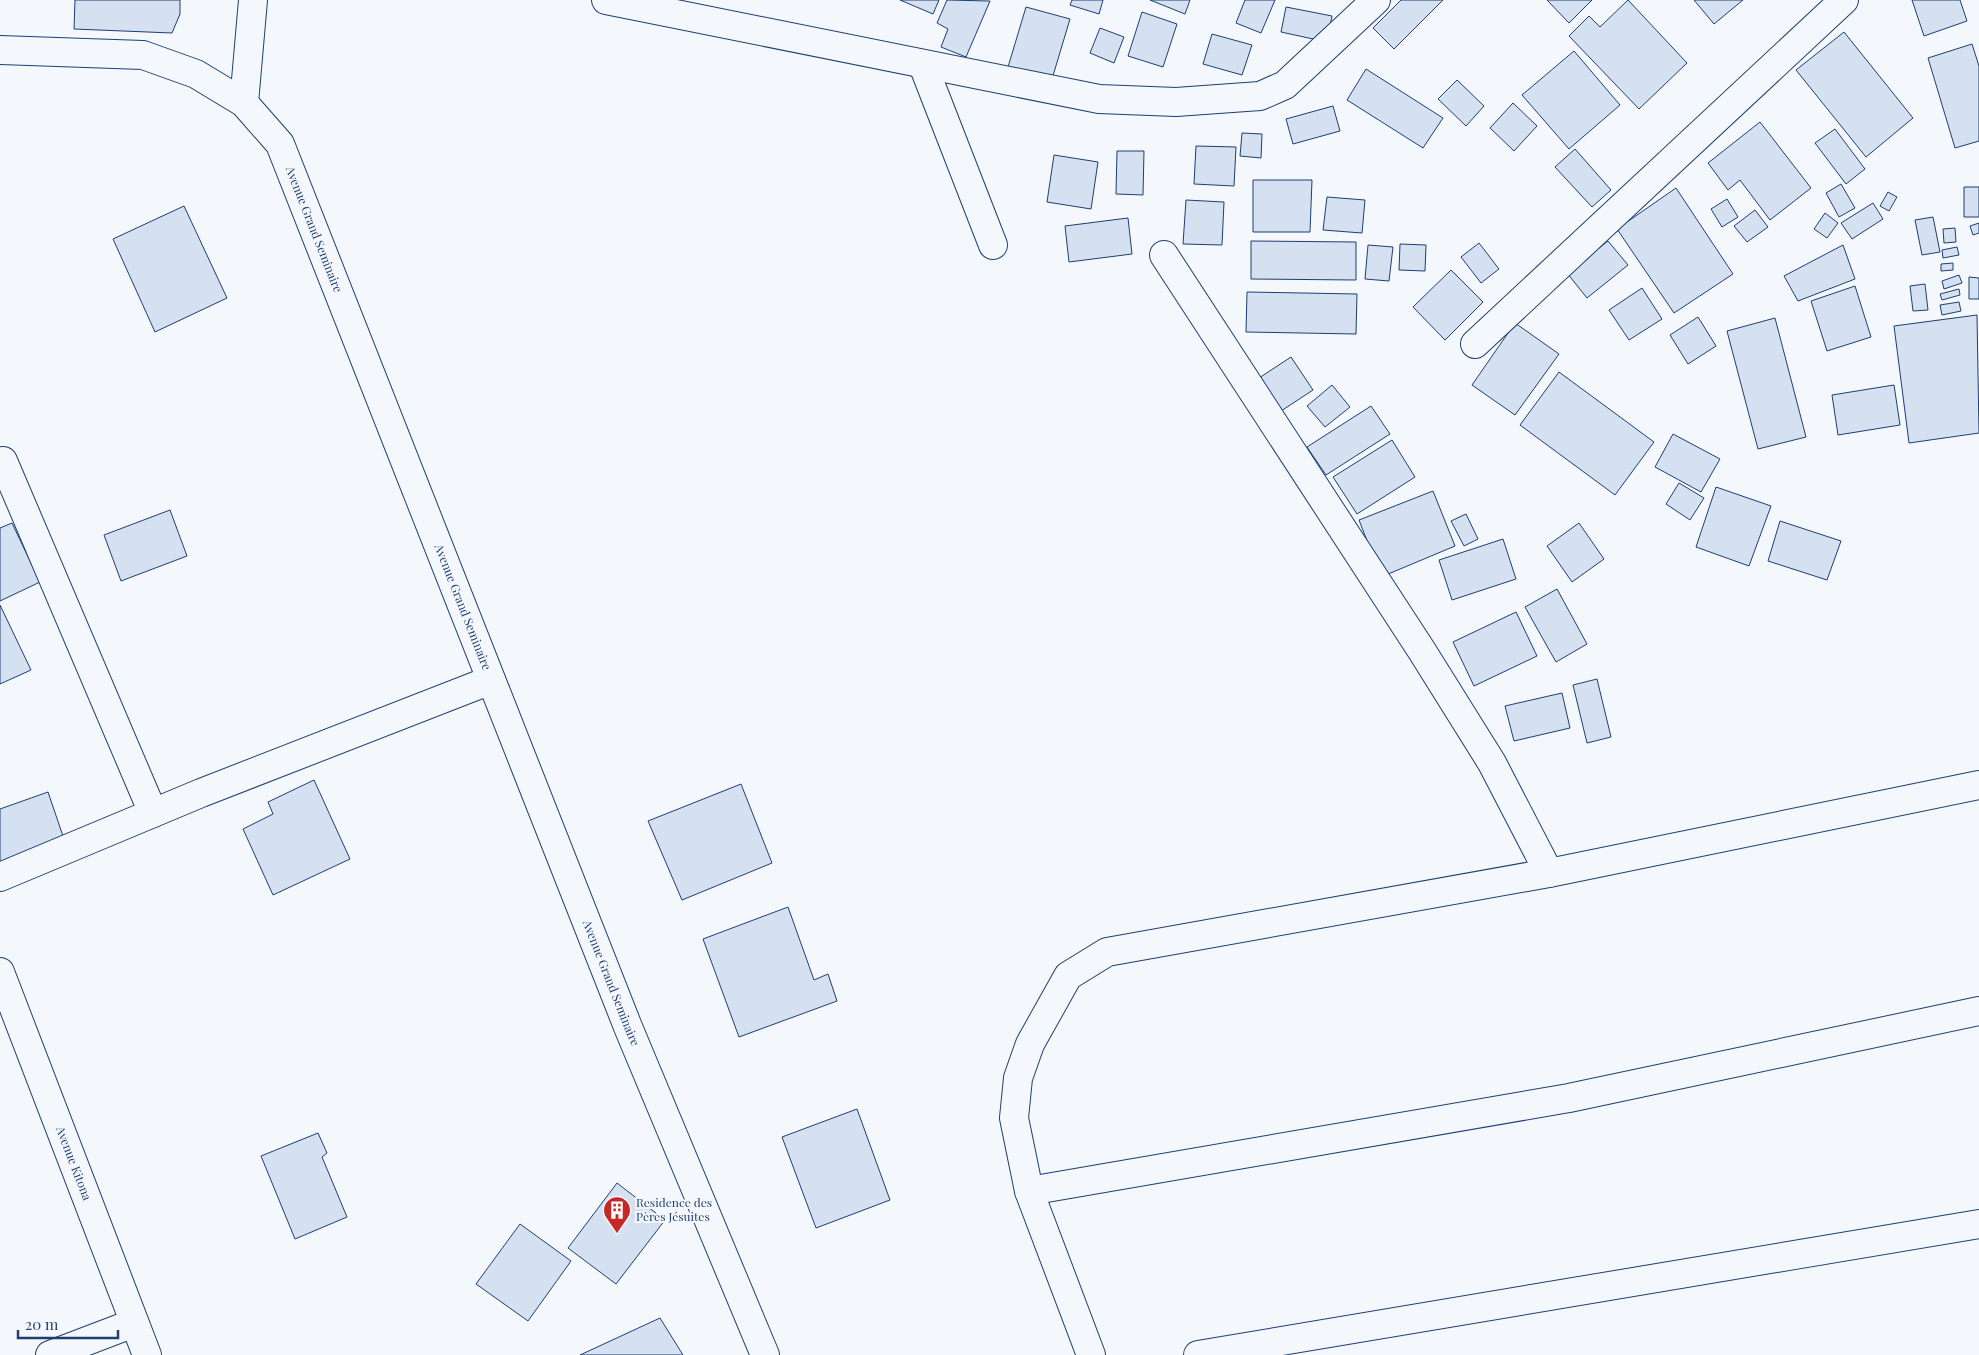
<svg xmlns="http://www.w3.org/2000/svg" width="1979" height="1355" viewBox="0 0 1979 1355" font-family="'Playfair Display',serif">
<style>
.building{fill:#d5e0f0;stroke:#1d3f73}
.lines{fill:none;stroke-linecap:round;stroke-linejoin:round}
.street-casing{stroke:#1d3f73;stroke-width:30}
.street{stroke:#f4f7fb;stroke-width:28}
.labels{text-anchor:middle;stroke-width:4;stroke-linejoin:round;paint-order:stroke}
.street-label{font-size:12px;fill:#1d3f73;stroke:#f4f7fb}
.poi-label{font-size:12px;fill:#1d3f73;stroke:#f4f7fb;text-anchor:start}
</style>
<rect width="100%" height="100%" fill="#f4f7fb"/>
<path class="building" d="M75,0H180V14L172,33L74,29Z
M900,0H939L933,14Z
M947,0L990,1L966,57L941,47L948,29L937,23Z
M1072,0H1103L1099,14L1070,5Z
M1150,0H1190L1185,14Z
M1245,0H1275L1261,33L1236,23Z
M1401,0H1443L1394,49L1373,28Z
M1547,0H1592L1569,23Z
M1628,0L1687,63L1639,109L1569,36L1589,16L1600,27Z
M1694,0H1743L1714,24Z
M1912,0H1960L1967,21L1924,36Z
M1026,7L1070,19L1052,79L1008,67Z
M1286,7L1332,16L1327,42L1281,32Z
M1142,12L1177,24L1163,67L1128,56Z
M1100,28L1124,37L1114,63L1090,53Z
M1844,32L1913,118L1866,157L1796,70Z
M1212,34L1252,45L1242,75L1203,64Z
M1972,44L1979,66V141L1955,148L1928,58Z
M1574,51L1620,105L1569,149L1522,95Z
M1366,69L1443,118L1423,148L1347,100Z
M1457,80L1484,106L1466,126L1438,99Z
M1513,103L1537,126L1514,151L1490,128Z
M1333,106L1340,131L1293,144L1286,119Z
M1760,122L1811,188L1770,220L1740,180L1728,190L1708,163Z
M1835,129L1865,169L1846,184L1815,143Z
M1242,133L1262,134L1261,158L1240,156Z
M1196,146L1236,147L1234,186L1194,184Z
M1575,149L1611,190L1592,207L1555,167Z
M1117,151H1144L1143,195L1116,194Z
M1054,155L1098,162L1091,209L1047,202Z
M1253,180H1312L1310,232H1253Z
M1841,184L1855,208L1839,217L1826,193Z
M1964,187H1979V217H1964Z
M1676,188L1733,274L1674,313L1617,229Z
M1888,192L1897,197L1889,211L1880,206Z
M1327,197L1365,200L1362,233L1323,230Z
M1727,199L1738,217L1722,227L1711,209Z
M1186,200L1224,202L1222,245L1183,244Z
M1873,203L1883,219L1852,239L1841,223Z
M184,206L227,298L155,332L113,239Z
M1755,210L1768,227L1747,242L1734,226Z
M1825,213L1838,223L1827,238L1814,229Z
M1933,217L1940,252L1922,255L1915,220Z
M1128,218L1132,254L1069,262L1065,226Z
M1979,223V233L1973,235L1970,226Z
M1955,228L1956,242L1944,243L1943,229Z
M1251,241L1356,242V280L1251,279Z
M1608,241L1628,265L1587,298L1567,273Z
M1479,243L1499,269L1481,283L1461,257Z
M1400,244L1426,245L1425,271L1399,270Z
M1368,245L1393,247L1389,281L1365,279Z
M1843,245L1855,279L1798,301L1784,276Z
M1957,247L1959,255L1943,258L1942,250Z
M1953,263V270L1941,271V264Z
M1451,270L1483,302L1445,340L1413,307Z
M1959,275L1962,283L1944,289L1942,281Z
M1969,277L1979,278V299H1969Z
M1925,284L1928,310L1913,311L1910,286Z
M1855,286L1871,337L1827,351L1811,301Z
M1642,288L1662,319L1629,340L1609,310Z
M1959,289L1960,295L1942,300L1940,294Z
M1247,292L1357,294L1356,334L1246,332Z
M1959,302L1961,311L1942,315L1940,305Z
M1977,315L1979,433L1909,443L1894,326Z
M1698,317L1716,346L1688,364L1670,335Z
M1775,318L1806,437L1758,449L1727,331Z
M1515,323L1559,354L1515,415L1472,385Z
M1291,357L1313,390L1278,413L1256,380Z
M1559,372L1654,442L1615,495L1520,425Z
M1332,385L1350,407L1325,427L1307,406Z
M1894,385L1900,425L1838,435L1832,395Z
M1371,406L1390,434L1326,475L1307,447Z
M1673,434L1720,459L1701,492L1655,467Z
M1392,440L1415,477L1357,514L1333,477Z
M1679,483L1704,498L1690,520L1666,504Z
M1716,487L1771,506L1749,566L1696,547Z
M1433,491L1455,546L1381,577L1359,520Z
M170,510L187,556L121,581L104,535Z
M1466,514L1478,539L1464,546L1451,521Z
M1780,521L1841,541L1827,580L1768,561Z
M12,523L40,582L0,601V528Z
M1579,523L1604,559L1572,582L1547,546Z
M1503,539L1516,579L1452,600L1439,560Z
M1557,589L1587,644L1556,662L1525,607Z
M0,605L31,670L0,684Z
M1516,612L1537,656L1474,686L1453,642Z
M1597,679L1611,737L1587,743L1573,685Z
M1562,693L1570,728L1514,741L1505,706Z
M314,780L350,859L273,895L243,829L273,814L268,802Z
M741,784L772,863L682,900L648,821Z
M48,792L65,842L0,866V809Z
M788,907L814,980L828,974L837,1001L739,1037L703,939Z
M857,1109L890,1200L816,1228L782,1137Z
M318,1133L327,1153L322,1157L347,1217L295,1239L261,1156Z
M617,1183L665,1220L616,1284L568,1248Z
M520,1224L571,1261L528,1321L476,1284Z
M660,1318L683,1355H580Z"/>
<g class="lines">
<g class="street-casing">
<g id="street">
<path d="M606,0L1099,99L1176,102L1260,96L1285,85L1376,0"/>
<path id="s1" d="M0,50L143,55L196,74L244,103L280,144L628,1027L765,1355"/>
<path d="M923,65L993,245"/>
<path d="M244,103L253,0"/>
<path d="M1164,255L1422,651L1492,763L1549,873"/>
<path d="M1475,344L1844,0"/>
<path d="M3,461L153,813"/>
<path d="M0,877L201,793L491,680"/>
<path id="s2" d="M0,972L147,1355"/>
<path d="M1029,1191L1569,1098L1979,1011"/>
<path d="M50,1355L134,1323"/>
<path d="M1091,1355L1029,1191L1014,1118L1018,1078L1030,1044L1068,976L1107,952L1549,873L1979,785"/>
<path d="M1198,1355L1979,1224"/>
</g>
</g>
<use href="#street" class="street"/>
</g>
<defs>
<g id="building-pin" transform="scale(1.4375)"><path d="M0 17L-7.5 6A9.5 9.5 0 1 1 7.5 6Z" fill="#c62828" stroke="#f4f7fb"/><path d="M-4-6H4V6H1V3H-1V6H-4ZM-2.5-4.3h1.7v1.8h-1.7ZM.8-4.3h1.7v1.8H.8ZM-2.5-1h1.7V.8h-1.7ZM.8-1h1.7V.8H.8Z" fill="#fff"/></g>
</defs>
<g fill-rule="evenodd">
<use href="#building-pin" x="617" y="1210"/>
</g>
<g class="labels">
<g class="street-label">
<text dy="4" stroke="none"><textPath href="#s1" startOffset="402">Avenue Grand Seminaire</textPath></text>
<text dy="4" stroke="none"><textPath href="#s1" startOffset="808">Avenue Grand Seminaire</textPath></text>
<text dy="4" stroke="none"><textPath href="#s1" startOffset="1212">Avenue Grand Seminaire</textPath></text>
<text dy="4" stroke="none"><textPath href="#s2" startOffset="205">Avenue Kitona</textPath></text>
</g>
<g class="poi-label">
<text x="636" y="1207">Residence des<tspan x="636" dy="14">Pères Jésuites</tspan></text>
</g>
</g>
<path d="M18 1330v8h100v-8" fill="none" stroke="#1d3f73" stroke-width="2.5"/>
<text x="25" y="1330" font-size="15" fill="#1d3f73" stroke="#f4f7fb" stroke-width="4" paint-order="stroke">20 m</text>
</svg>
